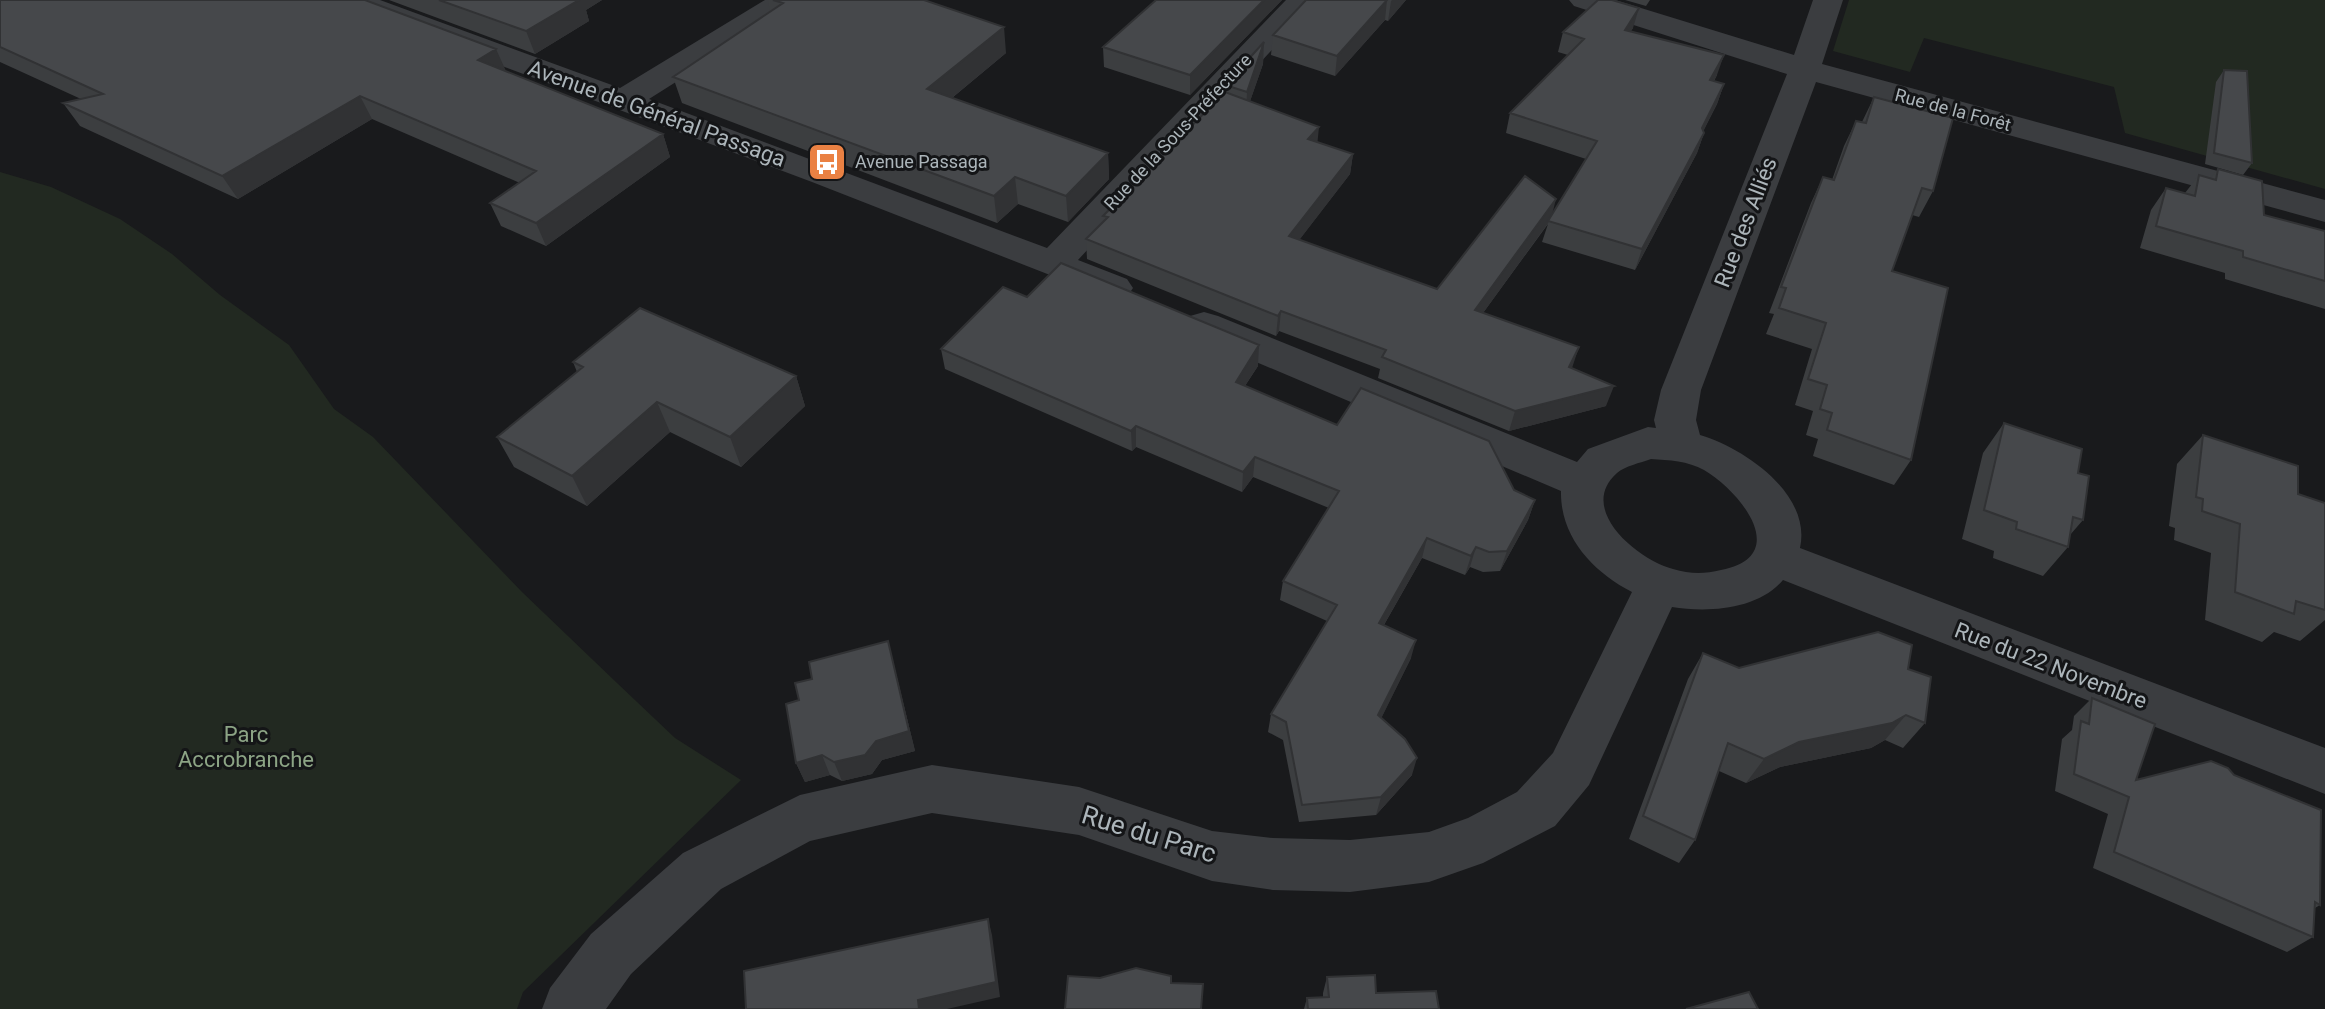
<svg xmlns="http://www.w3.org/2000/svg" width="2325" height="1009" viewBox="0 0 2325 1009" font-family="Roboto,sans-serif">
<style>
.green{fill:#222921}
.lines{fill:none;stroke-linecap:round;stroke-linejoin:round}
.street{fill:#3b3d40;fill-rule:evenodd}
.wall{fill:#3c3e40}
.shaded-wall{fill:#313234}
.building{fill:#46484b;stroke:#313234;stroke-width:2}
.labels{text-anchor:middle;stroke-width:6;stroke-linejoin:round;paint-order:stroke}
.far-street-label{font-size:18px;fill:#acb5ba;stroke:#141517}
.far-poi-label{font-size:18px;fill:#acb5ba;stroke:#141517;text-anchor:start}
.street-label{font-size:22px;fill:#acb5ba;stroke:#141517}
.park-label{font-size:22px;fill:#8ca485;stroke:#141517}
.near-street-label{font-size:26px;fill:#acb5ba;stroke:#141517}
</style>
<rect width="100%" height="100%" fill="#191a1c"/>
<path class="green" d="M1849,0H2325V189L2125,133L2114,87L1924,38L1910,72L1833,51Z
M0,172L51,187L120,219L172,254L220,295L289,345L334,409L373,437L522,592L617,683L675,738L741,780L523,992L517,1009H0Z"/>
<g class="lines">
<path class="street" d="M337,0H380L620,88L765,0H801L796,6L649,99L1047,248L1286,0H1318L1078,260L1127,279L1133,288L1127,297L1114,300L812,182L342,6Z
M1569,0H1615L1794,55L1813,0H1843L1822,64L2325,200V222L1816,82L1701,390L1696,420L1700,435C1744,448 1812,494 1800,548L2325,748V794L1783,580C1758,610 1707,613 1672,607L1589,785L1555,826L1483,863L1429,882L1350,892L1273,890L1212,881L1079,835L932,813L810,841L721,889L631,974L606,1009H542L550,988L591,934L683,853L800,795L932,765L1079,787L1212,831L1273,838L1350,840L1429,832L1468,818L1517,792L1553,753L1632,592C1593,572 1560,537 1561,491L1190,334L1185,325L1190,316L1204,312L1218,316L1577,462L1588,449L1648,427L1656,428L1654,420L1661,390L1787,74L1574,6ZM1651,459C1669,460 1688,461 1704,470C1740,491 1793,556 1721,570C1704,574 1690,574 1673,569C1638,560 1576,509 1617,473C1625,466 1640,463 1651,459Z"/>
</g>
<path class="wall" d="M0,0L506,72L663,134L670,157L546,246L501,226L490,203L520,183L372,119L238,199L80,126L63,103L81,99L0,62Z
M389,0H602L586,10L589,21L535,54Z
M768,0H924L1006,53L952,98L1108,153L1109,179L1068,222L1018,204L997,223L682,103L673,77L770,12Z
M1156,0H1282L1190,95L1104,67L1103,47Z
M1306,0H1406L1388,21L1385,20L1335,76L1271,55L1273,35Z
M1625,0H1650L1646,6Z
M1633,28L1631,31L1717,75L1714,81L1724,84L1717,104L1703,131L1704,133L1697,153L1635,270L1542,242L1548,224L1483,313L1572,368L1606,406L1509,431L1378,378L1380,369L1279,331L1276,336L1087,259L1086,239L1104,221L1103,216L1225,92V85L1264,42L1263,64L1250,101L1318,142L1353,154L1350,174L1299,240L1437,289L1552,216L1586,159L1506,133L1510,113L1568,55L1558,52L1563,32Z
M2224,70L2252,163L2243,175L2205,164L2216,82Z
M1874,97L1933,191L1919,217L1912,215L1892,271L1911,460L1894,485L1813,456L1818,439L1806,435L1813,411L1795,405L1812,349L1766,334L1774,314L1769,313L1811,203L1823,177L1832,180L1844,146L1856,121L1862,122Z
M2218,169L2264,215L2325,231V309L2225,279V273L2140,248L2151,210L2166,188L2185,193L2199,175L2211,178Z
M941,349L1258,366L1245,386L1337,425L1514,490L1535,500L1528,520L1500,571L1483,572L1470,567L1465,575L1422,558L1384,625L1411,658L1381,718L1412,775L1376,815L1299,822L1283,740L1268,732L1271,714L1327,621L1280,600L1283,581L1329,508L1253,477L1242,492L1136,447L1132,451L945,369Z
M573,362L796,376L805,406L741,467L670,432L587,506L514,467L497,437L577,372Z
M2004,423L2078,473L2083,520L2070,535L2068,547L2043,576L1993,558L1994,551L1962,539L1983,453Z
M2203,435L2298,494L2325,503V620L2300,641L2274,632L2262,642L2205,620L2211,553L2174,540L2175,528L2169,526L2177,464Z
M888,641L915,751L882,760L872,774L842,781L830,775L805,782L796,763L799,700L812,679Z
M1703,653L1739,668L1908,669L1925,723L1903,748L1885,740L1871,748L1780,767L1746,783L1719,771L1695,840L1679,863L1629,839L1688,679Z
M2092,698L2136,780L2320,905L2315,908L2313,937L2287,952L2093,868L2108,814L2055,791L2062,739L2072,730L2074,716Z
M1327,977L1376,993L1439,1009H1304L1307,998H1323V993Z"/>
<path class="shaded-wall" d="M570,0H602L586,10L589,21L535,54L526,31Z
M1264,0H1282L1190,95V75Z
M1387,0L1385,20L1335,76L1337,56Z
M1392,0H1406L1388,21L1391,1Z
M1639,8L1633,28L1619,49L1625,30Z
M1004,27L1006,53L931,115L927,89Z
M1264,42L1263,64L1246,113L1247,92Z
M496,49L506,71L478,60Z
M1724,55L1717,75L1703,100L1710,80Z
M1724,84L1717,104L1695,148L1702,128Z
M360,96L372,119L238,199L222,176Z
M1319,127L1317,147L1308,139Z
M1704,133L1697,153L1635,270L1642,249Z
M663,134L670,157L546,246L536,223Z
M1108,153L1109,179L1068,222L1066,196Z
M1353,154L1350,174L1287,256L1289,236Z
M1015,177L1018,204L997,223L994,196Z
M1556,199L1551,219L1470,331L1475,310Z
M1281,311L1279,331L1276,336L1278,316Z
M1259,345L1258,366L1234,402L1236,382Z
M1579,347L1572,368L1562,387L1569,367Z
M796,376L805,406L741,467L730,437Z
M1614,386L1606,406L1509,431L1515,411Z
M657,402L670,432L587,506L572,476Z
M1136,426V447L1132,451L1131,431Z
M1255,457L1253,477L1242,492L1243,472Z
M1535,500L1528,520L1500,571L1507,551Z
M1427,538L1422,558L1374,642L1379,623Z
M1476,547L1470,567L1465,575L1471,556Z
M1416,640L1411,658L1374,733L1378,715Z
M888,641L915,751L882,760L872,774L842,781L834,762Z
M1906,715L1885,740L1871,748L1780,767L1746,783L1764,759L1799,742Z
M822,755L830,775L805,782L796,763Z
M1417,758L1412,775L1376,815L1381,797Z
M988,919L992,935L1000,997L947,1009H919L918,1000Z"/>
<path class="building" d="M0,0H365L496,49L478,60L663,134L536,223L490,203L536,171L360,96L222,176L63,103L103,94L0,47Z
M439,0H579L526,31Z
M773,0H924L1004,27L927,89L1108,153L1066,196L1015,177L994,196L673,77L783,3Z
M1156,0H1264L1190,75L1103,47Z
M1306,0H1387L1337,56L1273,35Z
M1598,0H1612L1639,8L1625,30L1724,55L1710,80L1724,84L1702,128L1704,133L1642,249L1548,221L1597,141L1510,113L1584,39L1563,32Z
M1264,42L1247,92L1225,85Z
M2224,70L2247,71L2252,163L2214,153Z
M1225,92L1319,127L1308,139L1353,154L1289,236L1437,289L1525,176L1556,199L1475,310L1579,347L1569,367L1614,386L1515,411L1382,357L1386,350L1281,311L1278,316L1086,239L1108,217L1103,216Z
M1874,97L1953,118L1933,191L1922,188L1892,271L1948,288L1911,460L1827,430L1832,413L1820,409L1827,385L1808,379L1826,323L1779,308L1786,288L1781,287L1823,177L1834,180L1856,121L1866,123Z
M2218,169L2262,181L2264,215L2325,231V281L2243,257V251L2156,226L2166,188L2195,196L2199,175L2216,180Z
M1061,263L1259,345L1236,382L1337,425L1361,388L1489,441L1514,490L1535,500L1507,551L1489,552L1476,547L1471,556L1427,538L1379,623L1416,640L1378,715L1405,739L1417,758L1381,797L1302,805L1286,722L1271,714L1337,605L1283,581L1339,491L1255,457L1243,472L1136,426L1131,431L941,349L1003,287L1027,297Z
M640,308L796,376L730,437L657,402L572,476L497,437L583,367L573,362Z
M2004,423L2082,449L2078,473L2089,476L2083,520L2073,517L2068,547L2016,529L2017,522L1984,510Z
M2203,435L2298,466V494L2325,503V610L2296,601L2294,614L2235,592L2240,524L2202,511L2203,499L2196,497Z
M1878,632L1912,645L1908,669L1931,677L1925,723L1906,715L1892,723L1799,742L1764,759L1728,743L1695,840L1643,816L1703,653L1739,668Z
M888,641L909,731L876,741L865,755L834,762L822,755L796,763L786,704L799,700L795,683L812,679L809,662Z
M2092,698L2155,724L2136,780L2211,761L2228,768L2234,775L2321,810L2320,905L2315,902L2313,937L2114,852L2129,797L2074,774L2081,721L2089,724Z
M988,919L996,982L918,1000L919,1009H746L744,971Z
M1136,968L1171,976V983L1203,984L1201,1009H1065L1068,976L1100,978Z
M1375,975L1376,993L1436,991L1439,1009H1308L1307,998L1329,997L1327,977Z
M1749,992L1758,1009H1686Z"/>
<defs>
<g id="bus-square" transform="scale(2)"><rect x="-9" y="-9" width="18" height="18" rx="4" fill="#ea8143" stroke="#141517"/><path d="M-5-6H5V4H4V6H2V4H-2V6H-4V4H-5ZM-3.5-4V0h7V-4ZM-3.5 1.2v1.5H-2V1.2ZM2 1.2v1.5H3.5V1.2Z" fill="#fff"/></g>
</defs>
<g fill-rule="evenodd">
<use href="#bus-square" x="827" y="162"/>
</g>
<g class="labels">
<g class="far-street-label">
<text transform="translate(1953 110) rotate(15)" y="6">Rue de la Forêt</text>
<text transform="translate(1178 132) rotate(-47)" y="6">Rue de la Sous-Préfecture</text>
</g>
<g class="far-poi-label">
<text x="855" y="168">Avenue Passaga</text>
</g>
<g class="street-label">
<text transform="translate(657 113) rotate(20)" y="8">Avenue de Général Passaga</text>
<text transform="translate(1745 222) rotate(-69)" y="8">Rue des Alliés</text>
<text transform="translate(2051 665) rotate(21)" y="8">Rue du 22 Novembre</text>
</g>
<g class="park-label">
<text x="246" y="742">Parc<tspan x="246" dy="25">Accrobranche</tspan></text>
</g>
<g class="near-street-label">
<text transform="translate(1149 834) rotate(17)" y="9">Rue du Parc</text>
</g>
</g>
</svg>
